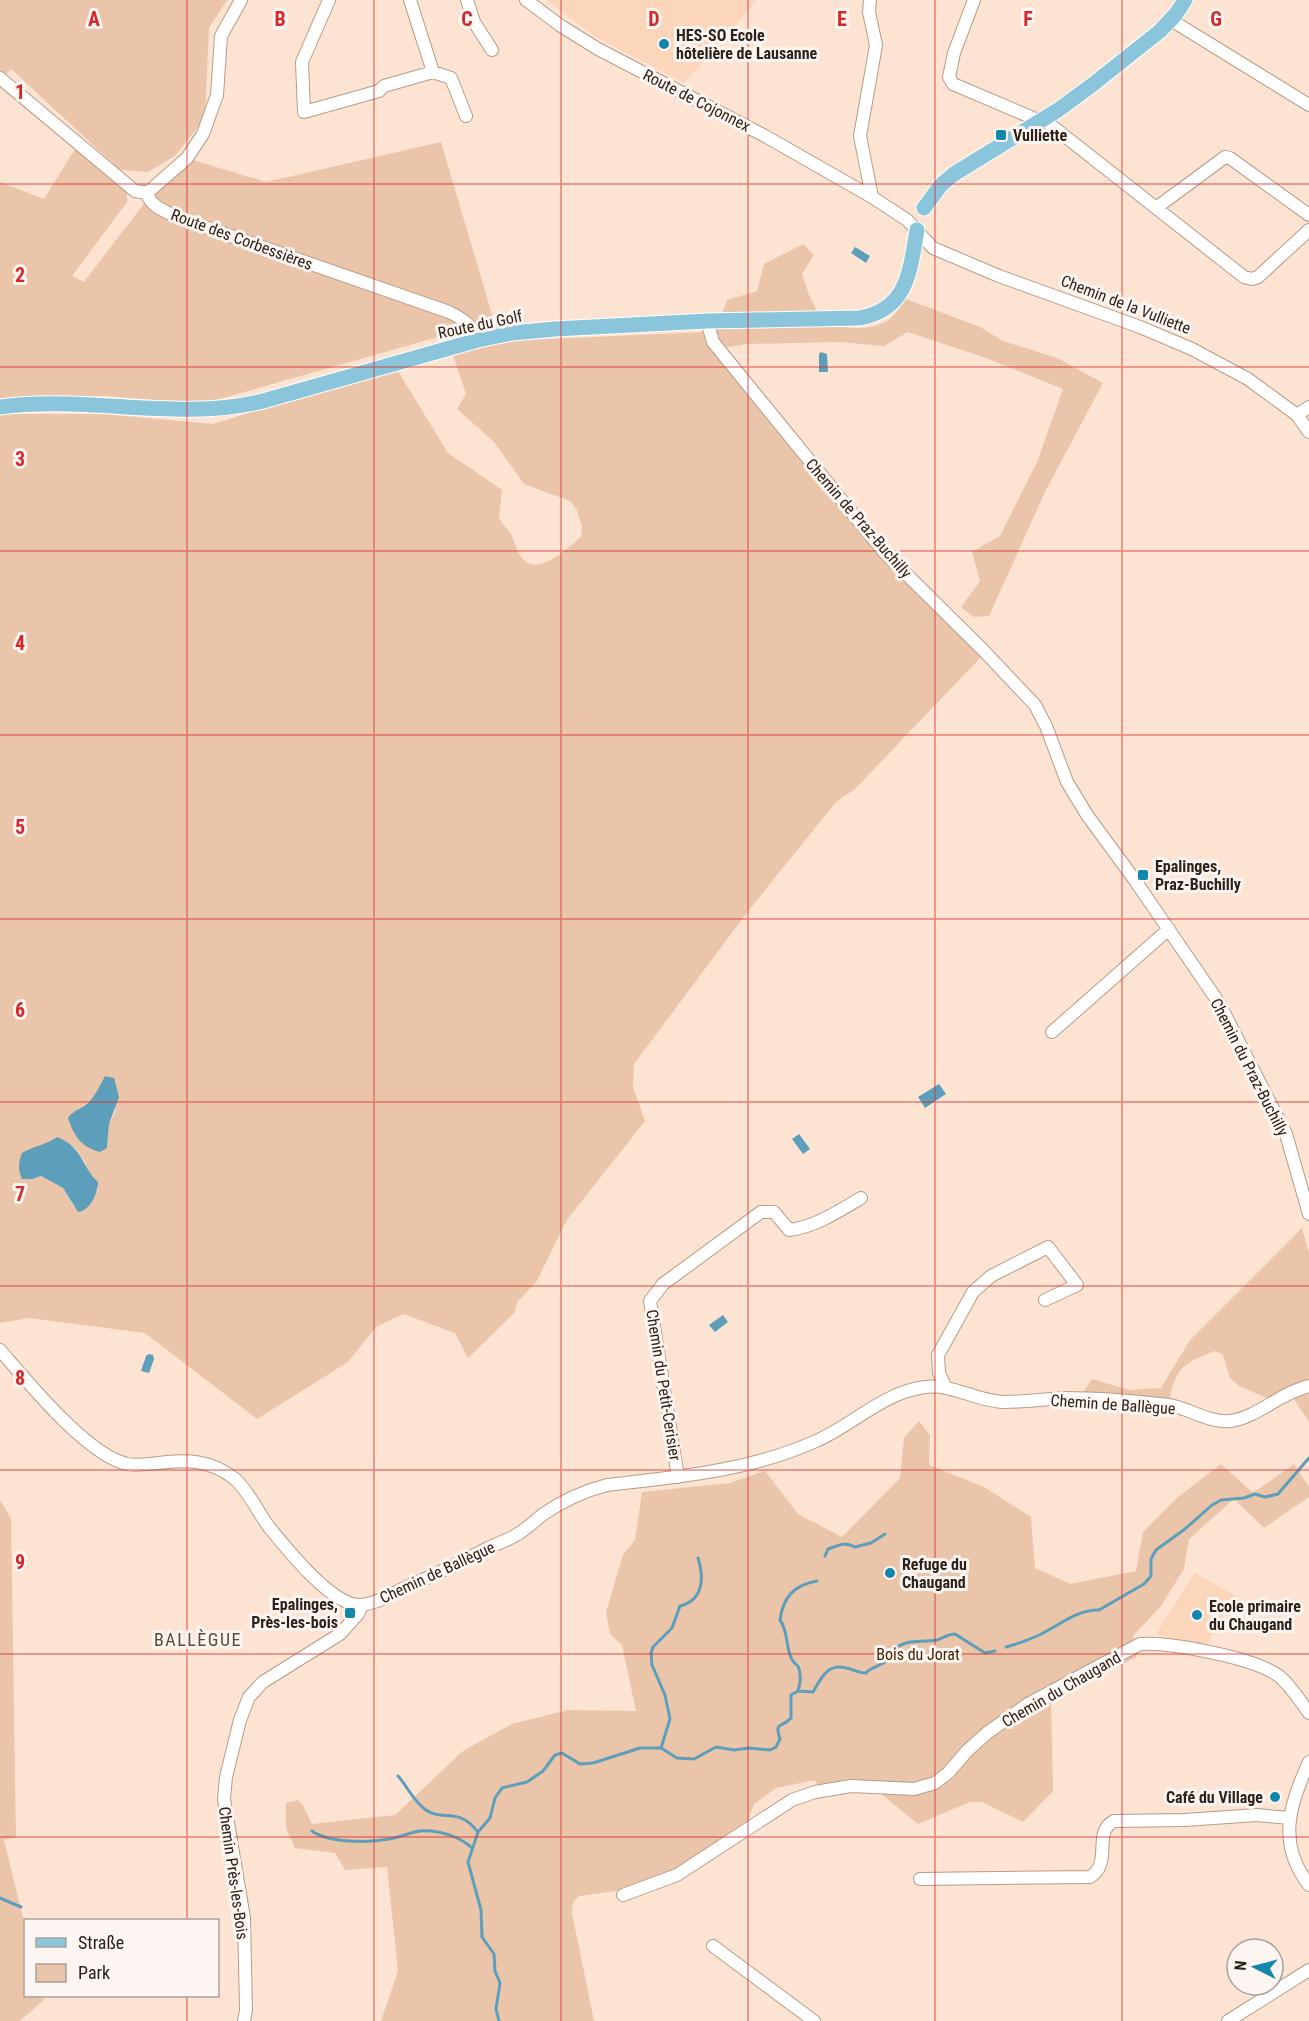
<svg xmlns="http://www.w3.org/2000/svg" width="1309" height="2021" viewBox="0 0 1309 2021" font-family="'Roboto Condensed',sans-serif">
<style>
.built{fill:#fbd6ba}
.green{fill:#eac5a9;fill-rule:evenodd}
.water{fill:#5d9fba}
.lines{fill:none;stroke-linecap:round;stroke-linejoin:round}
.stream{stroke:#5d9fba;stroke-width:3}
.minor-casing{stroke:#b89b86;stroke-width:14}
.major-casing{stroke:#fff;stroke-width:17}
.minor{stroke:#fff;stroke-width:12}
.major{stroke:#8ac5db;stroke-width:15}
.grid{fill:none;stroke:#d62828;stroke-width:1.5;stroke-opacity:0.55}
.poi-dot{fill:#1287ac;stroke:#fcf5f1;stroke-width:2}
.labels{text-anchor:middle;stroke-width:6;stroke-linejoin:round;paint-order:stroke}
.poi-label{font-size:16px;font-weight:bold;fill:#2d2219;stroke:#fcf5f1;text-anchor:start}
.street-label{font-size:16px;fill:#2d2219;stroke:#fcf5f1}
.park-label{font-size:16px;fill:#442304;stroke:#fcf5f1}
.neighbourhood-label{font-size:18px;letter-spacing:1.5px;fill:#624936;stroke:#fcf5f1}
.grid-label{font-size:20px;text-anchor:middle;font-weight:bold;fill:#d62828;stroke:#fcf5f1;stroke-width:6;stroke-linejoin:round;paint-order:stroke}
</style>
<rect width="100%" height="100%" fill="#fde4d2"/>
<path class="built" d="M546,0H757L684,83L594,36Z
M1195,1573L1236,1596L1205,1647L1156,1634Z"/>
<path class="green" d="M0,0H227L209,28L205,118L175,156L148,172L120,170L11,69L0,81Z
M441,142L494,321L202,404L105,396L0,399V182L44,199L75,149L127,190V202L72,276L84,282L149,197L193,160L266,182Z
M803,244L814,255L802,274L809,295L824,325C846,327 872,333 891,318C897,313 901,305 906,299L980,327L1003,341L1057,358L1103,383L1046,490L989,616L974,617L961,607L980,581L972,552L1000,536L1037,462L1063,389L986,358L908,332L884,346L840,342L746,344L723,348L716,331L727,300L757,291L764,264Z
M705,332L983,655L855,789L836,802L749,910L634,1064L633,1087L645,1121L566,1221L537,1281L517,1302L515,1312L468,1358L455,1333L403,1314L376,1327L348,1362L257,1419L145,1333L29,1318L0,1323V414H104L213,424L396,368L448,453L502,490L499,519C503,524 507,529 511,534C515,542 517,554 524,560C539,576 569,547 581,537L582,527L577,510L570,501L524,484L494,442L457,409L466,394L453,355L500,341ZM99,1088L116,1110L109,1124L107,1149L80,1109L94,1097ZM57,1137L76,1149L85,1162L87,1171L98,1182V1190L89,1206L74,1207L63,1188L40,1176L29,1149L41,1147Z
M1302,1228L1309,1253V1382L1269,1399L1239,1386L1230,1378L1223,1355L1215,1351C1186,1362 1175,1367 1170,1399L1083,1393L1092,1379L1129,1390L1161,1388L1190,1340Z
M1309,1394V1422L1292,1396Z
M919,1421L930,1435L929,1465L984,1487L1031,1517L1035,1568L1070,1584L1136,1571L1143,1532L1178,1497L1221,1464L1253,1493L1294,1464L1309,1487V1497L1264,1528L1234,1499L1189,1539L1184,1569L1161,1606L1133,1636L1137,1657L1051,1697L1053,1791L1023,1822L982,1802H970L918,1824L874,1788L820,1794L815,1780L776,1788L754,1804L746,1826L676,1870L624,1890L579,1896L573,1902L572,1913L594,2021H381L398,1971L387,1867L345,1870L335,1853L295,1848L286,1828V1803L298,1800L303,1805L312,1824L395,1815L463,1751L512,1724L568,1710L636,1711L622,1645L610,1634L606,1612L623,1555L635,1540L642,1492L730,1483L765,1471L798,1514L842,1537L900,1478L904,1438Z
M0,1500L11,1518L16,1837L4,1840L25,1926L26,1996H43L44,2000L20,2021H0Z"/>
<path class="water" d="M855,247L870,256L866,263L851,253Z
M821,352L827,354L828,372H819V354Z
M105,1076L114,1078L119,1097L109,1124L107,1148L100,1152C81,1147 74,1136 68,1118C73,1110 82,1109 88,1103C96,1095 100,1085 105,1076Z
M939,1084L946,1094L925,1108L918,1097Z
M799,1134L810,1149L803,1154L792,1139Z
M57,1137C83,1147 81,1166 98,1182C98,1193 90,1211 78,1212L63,1188L41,1176L32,1179H22C18,1170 18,1162 22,1153C33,1146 46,1145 57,1137Z
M723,1315L728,1322L715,1332L709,1325Z
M149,1354L153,1355L154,1359L149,1373L141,1371L146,1356Z"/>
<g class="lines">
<path class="stream" d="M825,1556L828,1549C838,1546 845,1541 855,1547L871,1543L885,1534
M1006,1647C1017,1644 1028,1640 1037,1636C1057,1627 1077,1609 1099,1610L1144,1584L1151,1576V1559L1156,1550L1185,1529L1212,1505L1221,1500L1244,1498L1255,1494L1265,1497L1278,1494L1309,1458
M798,1690C801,1683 801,1673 798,1666C784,1657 790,1633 780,1620C783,1597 794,1585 817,1581
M661,1748L670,1719L665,1695L652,1665L651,1653L653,1647L672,1628L680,1606C704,1600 704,1577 698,1558
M398,1776C408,1787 413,1801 426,1810C443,1822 458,1806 478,1832
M312,1831C328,1843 369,1843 389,1839C399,1838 410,1832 420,1831C437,1829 461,1837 472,1848
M0,1898L21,1907
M499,2021L496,2009L500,1983L495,1971L494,1954L482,1937L481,1910L468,1862L478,1832L490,1818L495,1798L502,1788L527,1782L543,1771L555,1755L562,1753L580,1764L593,1763L640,1748H661L677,1758L694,1759L716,1747L734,1750L749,1748L770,1750L776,1747L780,1739C774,1720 782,1729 791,1718V1695L798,1691L813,1692C821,1679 827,1663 846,1668C853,1669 858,1673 866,1673C872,1666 881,1666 886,1661C890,1658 891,1652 895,1649C907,1638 922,1643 937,1640C943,1638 948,1634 955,1634L985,1653L995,1651"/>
<g class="minor-casing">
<path id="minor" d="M329,0L302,62L304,112L379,91L384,86L433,72L451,78L466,116
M410,0L433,72
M467,0L474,22L492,50
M526,0L561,26L598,49L765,136L872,197L907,220L933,248L999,276L1140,327L1192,349L1248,379L1297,415L1309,432
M870,0L869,12L876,45L860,136L872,197
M974,0L954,53L949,77L953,84L1040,121
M1171,20L1309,105
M0,78L135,191L147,193
M1043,119L1244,277L1252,279L1258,277L1309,230
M147,193C150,207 167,212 179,218L449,312C463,319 472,325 478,340
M147,193L187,158L203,134L217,95L221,36L241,0
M1156,208L1225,157L1230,158L1309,215
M707,321L713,342L884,552L982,649L1035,705L1046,726L1067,782L1087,815L1134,879L1219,1003L1286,1134L1309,1214
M1297,415L1309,407
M1052,1032L1169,929
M0,1350C27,1381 87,1455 127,1464C137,1466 148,1464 158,1463C187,1459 211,1460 235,1479C250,1493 257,1511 269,1527C286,1548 332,1606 360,1605C377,1604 395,1592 411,1585C437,1574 463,1561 488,1548C499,1543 511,1539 521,1532C528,1527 535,1521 542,1515C562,1501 584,1491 607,1485C678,1477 750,1471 816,1441C853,1425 884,1392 925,1387C952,1383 978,1402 1005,1402C1025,1402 1045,1399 1064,1398C1098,1398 1135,1401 1169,1405C1189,1408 1208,1423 1230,1421C1257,1418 1281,1392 1309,1386
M946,1388L939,1373L938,1355L973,1292L991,1276L1048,1247L1077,1285L1045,1300
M678,1477L650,1301L663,1284L761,1212H774L789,1230C815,1227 839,1211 861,1198
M1309,1762C1289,1805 1277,1844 1309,1885
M920,1879L1090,1877C1113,1863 1092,1832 1114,1821L1185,1820L1257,1815L1289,1818
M623,1895L677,1875L792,1800L815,1792L851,1786L914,1789L935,1783L948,1773L967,1751L987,1733L1028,1704L1140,1644C1170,1642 1257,1658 1280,1677C1291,1686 1300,1701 1309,1713
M713,1946L814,2021
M244,2021L246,2010L244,1918L224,1799L226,1777L240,1720L249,1697L263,1682L340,1634L358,1614L362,1605
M1228,2021L1309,1970"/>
</g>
<g class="major-casing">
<path id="major" d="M924,208L941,185L954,174L1058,110L1092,85L1160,31L1176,14L1185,0
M0,407C88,395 177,422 263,401L478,340L512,333L555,329L707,321L859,318C908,310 910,270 917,230"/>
</g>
<use href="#minor" class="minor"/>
<use href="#major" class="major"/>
</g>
<path class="grid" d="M187,0V1920M374,0V2021M561,0V2021M748,0V2021M935,0V2021M1122,0V2021M0,184H1309M0,367H1309M0,551H1309M0,735H1309M0,919H1309M0,1102H1309M0,1286H1309M0,1470H1309M0,1654H1309M0,1837H1309M187,1996V2021"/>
<g class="poi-dot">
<circle cx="664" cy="44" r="6"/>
<rect x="995" y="129" width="12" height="12" rx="3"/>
<rect x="1137" y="869" width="12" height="12" rx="3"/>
<circle cx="890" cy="1573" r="6"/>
<rect x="344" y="1607" width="12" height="12" rx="3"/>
<circle cx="1197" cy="1615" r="6"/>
<circle cx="1275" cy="1797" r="6"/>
</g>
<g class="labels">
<g class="poi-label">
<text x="676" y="41">HES-SO Ecole<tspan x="676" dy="18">hôtelière de Lausanne</tspan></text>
<text x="1013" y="141">Vulliette</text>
<text x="1155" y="872">Epalinges,<tspan x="1155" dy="18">Praz-Buchilly</tspan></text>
<text x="902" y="1570">Refuge du<tspan x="902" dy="18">Chaugand</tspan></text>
<text x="338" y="1610" text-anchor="end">Epalinges,<tspan x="338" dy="18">Près-les-bois</tspan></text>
<text x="1209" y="1612">Ecole primaire<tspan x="1209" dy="18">du Chaugand</tspan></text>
<text x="1263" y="1803" text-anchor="end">Café du Village</text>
</g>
<g class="street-label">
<text transform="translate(697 100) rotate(27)" y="6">Route de Cojonnex</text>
<text transform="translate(242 239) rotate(20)" y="6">Route des Corbessières</text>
<text transform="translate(1126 304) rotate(21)" y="6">Chemin de la Vulliette</text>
<text transform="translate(480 324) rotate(-12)" y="6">Route du Golf</text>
<text transform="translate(859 518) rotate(49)" y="6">Chemin de Praz-Buchilly</text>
<text transform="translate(1250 1067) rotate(63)" y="6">Chemin du Praz-Buchilly</text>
<text transform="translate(664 1385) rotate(81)" y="6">Chemin du Petit-Cerisier</text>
<text transform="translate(1113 1404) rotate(4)" y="6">Chemin de Ballègue</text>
<text transform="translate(437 1572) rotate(-25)" y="6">Chemin de Ballègue</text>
<text transform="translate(1061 1689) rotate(-30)" y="6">Chemin du Chaugand</text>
<text transform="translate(234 1873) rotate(82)" y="6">Chemin Près-les-Bois</text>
</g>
<g class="park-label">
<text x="918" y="1660">Bois du Jorat</text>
</g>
<g class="neighbourhood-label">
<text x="198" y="1646">BALLÈGUE</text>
</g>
</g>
<g class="grid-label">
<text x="94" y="26">A</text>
<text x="280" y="26">B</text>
<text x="467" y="26">C</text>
<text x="654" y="26">D</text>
<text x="842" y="26">E</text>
<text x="1028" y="26">F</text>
<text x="1216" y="26">G</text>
<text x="20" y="99">1</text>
<text x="20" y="282">2</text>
<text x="20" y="466">3</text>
<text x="20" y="650">4</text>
<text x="20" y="834">5</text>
<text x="20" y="1017">6</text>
<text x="20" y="1201">7</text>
<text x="20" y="1385">8</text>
<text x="20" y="1569">9</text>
</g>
<rect x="24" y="1919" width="195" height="78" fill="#fcf5f1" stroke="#a9a19b" stroke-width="1.5"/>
<rect x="36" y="1938" width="30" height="9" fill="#8ac5db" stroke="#a9a19b" stroke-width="1.5"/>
<text x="78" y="1949" font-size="18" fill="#2d2219">Straße</text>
<rect x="36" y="1964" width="30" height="18" fill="#eac5a9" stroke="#a9a19b" stroke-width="1.5"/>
<text x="78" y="1979" font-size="18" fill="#2d2219">Park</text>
<g transform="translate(1255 1967) rotate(276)"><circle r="28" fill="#fcf5f1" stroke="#a9a19b" stroke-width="1.5"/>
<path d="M0-4.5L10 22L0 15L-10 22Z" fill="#1287ac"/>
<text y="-9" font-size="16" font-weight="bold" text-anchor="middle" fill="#2d2219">N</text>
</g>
</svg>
